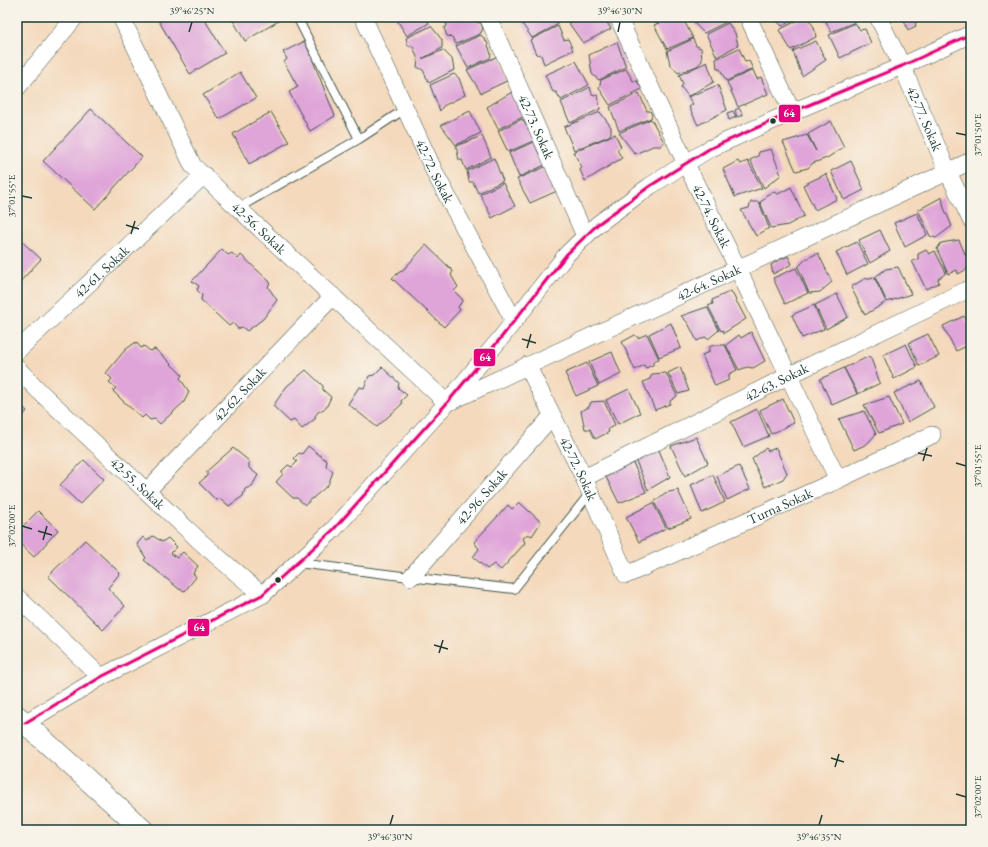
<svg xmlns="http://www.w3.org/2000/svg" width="988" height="847" viewBox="0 0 988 847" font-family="'EB Garamond',serif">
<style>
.building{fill:#dfa5d9}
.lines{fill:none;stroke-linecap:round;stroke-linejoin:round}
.service-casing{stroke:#3f5448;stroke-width:10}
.minor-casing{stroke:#3f5448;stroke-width:18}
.tertiary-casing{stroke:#3f5448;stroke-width:22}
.service{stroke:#fff;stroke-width:8}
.minor{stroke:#fff;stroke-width:17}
.tertiary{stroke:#fff;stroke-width:21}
.bus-1-casing{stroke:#f7f3e8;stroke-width:6}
.bus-1{stroke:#e5007d;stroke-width:3}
.ticks{fill:none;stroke:#1f3d34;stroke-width:1.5}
.bus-dot{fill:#1f3d34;stroke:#f7f3e8;stroke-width:1.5}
.labels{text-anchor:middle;stroke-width:3.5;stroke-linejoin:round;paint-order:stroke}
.street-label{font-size:14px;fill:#1f3d34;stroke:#f7f3e8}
.line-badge{stroke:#f7f3e8;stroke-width:1.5}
.badge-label{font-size:11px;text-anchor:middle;font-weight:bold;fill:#fff}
.neatline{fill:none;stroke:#1f3d34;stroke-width:1.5}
.ticks-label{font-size:10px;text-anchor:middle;fill:#1f3d34}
</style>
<rect width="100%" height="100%" fill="#f7f3e8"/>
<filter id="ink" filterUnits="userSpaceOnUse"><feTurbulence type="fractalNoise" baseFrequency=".025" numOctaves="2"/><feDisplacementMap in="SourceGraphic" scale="8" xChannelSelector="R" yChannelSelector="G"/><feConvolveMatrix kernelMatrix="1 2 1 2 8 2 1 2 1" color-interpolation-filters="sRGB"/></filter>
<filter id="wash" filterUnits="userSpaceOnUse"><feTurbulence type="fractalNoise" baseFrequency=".012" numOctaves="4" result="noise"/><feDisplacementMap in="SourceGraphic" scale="16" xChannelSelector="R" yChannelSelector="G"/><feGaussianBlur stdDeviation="0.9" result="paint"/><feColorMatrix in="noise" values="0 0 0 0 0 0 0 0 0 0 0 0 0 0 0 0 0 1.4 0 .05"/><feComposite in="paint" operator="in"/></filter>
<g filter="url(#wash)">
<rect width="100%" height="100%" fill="#f4d9bc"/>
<g id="blocks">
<path class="building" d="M159,17H203L225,53L190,74L157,18Z
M231,17H278L280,20L245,41Z
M395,17H426L429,23L407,36Z
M439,17H453L445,21Z
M455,17H474L476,22L481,23L483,29L480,34L456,44L452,37L447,36L444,28L447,26L446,21Z
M521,17H556L557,19V25L532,38L523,25Z
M579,17H604L611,29L583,43L568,22Z
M673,17H682L693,38L667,49L654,25Z
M696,17H727L728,21L704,33L695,24Z
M775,17H799L782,26L775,19Z
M804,17H807L814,27L816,37L791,50L779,30Z
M824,17H854L855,19L853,23L831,32Z
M903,17H925L915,23L916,26L908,30Z
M728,23L735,33L738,45L717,57L706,34Z
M855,23L860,30L865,29L871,43L840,58L829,35Z
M431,26L442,40V48L422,59L443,50L452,59L454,70L429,83L423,70L417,67L418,60L413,46H408L406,38Z
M558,26L564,40L568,39L573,50L544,64L541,55L536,54L530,40Z
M481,35L487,42L491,54L490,58L468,68L456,46Z
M693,39L696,46L701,48L702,61L697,66L678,73L670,64L667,51Z
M305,41L335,116L310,131L289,92L298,87L284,62L287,59L283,52Z
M816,41L826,60L802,76L793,51Z
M617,42L626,67L599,80L592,74L589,55Z
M739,48L745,62L749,61L753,69L726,81L720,69H717L716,59Z
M498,56L509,80L481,93L467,70Z
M576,61L589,85L561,100L556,92H553L545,75Z
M707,62L714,82L688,96L681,87L683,84L679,75Z
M626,69L633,81H637L642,89L610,105L599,88L601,80Z
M753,70L757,79L761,77L768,94L738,107L727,82Z
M240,72L256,98L219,119L203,95Z
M454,74L459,78L465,95L443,106L440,111L430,85Z
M718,85L727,110L698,125L689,107L693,104L688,97Z
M590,87L592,94L598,96L600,109L570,123L561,102Z
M512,92L523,113V117L498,129L487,107Z
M639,93L647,111H650L652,115L651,118L619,131L610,107Z
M739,108L743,115L737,117L735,110Z
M91,109L142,157L95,209L43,161Z
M470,111L481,133L456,145L441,125Z
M733,111L736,117L729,120L727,113Z
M271,112L289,142L249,164L233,134Z
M600,112L611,127V133L609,136L574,150L564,127Z
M522,119L534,137L533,141L508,152L498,131Z
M651,119L664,142L661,146H653L635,154L619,133Z
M831,121L844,147L827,158L813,163L808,168L796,171L783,142L807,135L816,151L808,134Z
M615,134L621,147L617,150L622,158L585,181L580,170L582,167L573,152Z
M482,136L491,157L466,170L462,160H459L456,146Z
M534,142L539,154L542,153L547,164L519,177L509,153Z
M771,149L781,175L764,188L750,160L758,156L759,152Z
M494,158L503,181L478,193L473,182H469L467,171Z
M738,161L740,164L748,161L762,188L735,197L723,169Z
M851,161L864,190L844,200L831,171Z
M547,166L557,191L530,203L517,179Z
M826,174L837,199L815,210L803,185Z
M503,183L515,206L492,218L480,194Z
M791,187L804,216L788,225L771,228L760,202L765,199L766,195L774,192L778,194Z
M942,197L944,208L952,226L936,238L930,236L918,210Z
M751,202H759L769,228L756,236L741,210L749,208Z
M917,213L927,235L905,247L894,223Z
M880,230L890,251L870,263L859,240Z
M17,237L41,259L17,285Z
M959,240L971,267L958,274L957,270L948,274L937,249L941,243Z
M857,242L868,264L847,275L836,252Z
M426,245L453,271L451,275L458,287L454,291L463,300L458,307L460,310L444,327L392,278L405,268Z
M222,249L228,255L232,253L238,259L241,255L270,282L268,287L277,300L263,319L247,331L242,327L238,329L233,323L229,326L201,300L202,295L197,290L199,286L192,281Z
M926,250L929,254L935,251L946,273L938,279L939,283L926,289L912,261L918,259V254Z
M818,253L832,282L820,292L809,293L798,267L806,259Z
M788,256L792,264L773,274L771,265L777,261Z
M898,267L911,294L887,302L875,277L886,269Z
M796,268L808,293L785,304L773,278Z
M874,277L886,302L865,315L851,287L864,279Z
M731,291L746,319L724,333L723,330L721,331L708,306L713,304L712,300Z
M837,294L848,317L826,329L815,305Z
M814,305L824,329L802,338L792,315Z
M707,307L719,330L708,339L705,337L697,341L688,323L681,316Z
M971,308V319L967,310Z
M964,316L971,329V344L956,351L943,326Z
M671,323L681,348L659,357L649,334Z
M751,332L765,361L753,368L747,367L739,370L726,345L739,335L741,338Z
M647,334L659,359L653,361V365L646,368L644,365L635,370L622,342L635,335L638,338Z
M928,334L939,356L919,366L909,343Z
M136,342L141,348L144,346L150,351L155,349L166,359L182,375L180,378L189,392L184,402L160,424L155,419L150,420L145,415L142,418L122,400L113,391L116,388L109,382L112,379L106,373L125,350Z
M906,344L917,367L894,379L883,355Z
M714,345H725L737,370L729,374V380L715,386L702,355L709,352V347Z
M612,352L621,374L599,385L589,362Z
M870,356L880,383L858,394L844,368Z
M587,363L598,386L576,396L565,373Z
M382,367L399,383L398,388L407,395L401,401L402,404L377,427L348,404L359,387L364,388L369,376L374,375Z
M680,367L689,391L678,394L668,373Z
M844,368L857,394L832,405L820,379Z
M306,370L323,386V390L331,397L326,408L318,412L315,416L316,418L302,429L294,420L290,422L273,406L287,386Z
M666,373L677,396L670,401V404L655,410L643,382L650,379L652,374Z
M921,381L934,407L908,422L894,393Z
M629,389L640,413L618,424L606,400Z
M889,397L902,424L879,433L864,405Z
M783,399L794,423L771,434L760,410Z
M604,401L615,425L608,429L609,432L595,439L590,429H585L581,411L589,407L591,402Z
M17,402L27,411L17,422Z
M757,409L769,436L743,447L731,422Z
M864,411L876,434L867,444L854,450L839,419Z
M696,437L708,463L685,476L671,446Z
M308,446L327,461L326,466L333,472L328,485L305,505L297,498H293L276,482L283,474L282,471L288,465L292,467L297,462L294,458L299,453L302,454Z
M233,448L249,461V468L258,475L252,486L245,489L243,496L229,506L221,499L216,500L199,483L207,476V471Z
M766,448L768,451L776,448L787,473L783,479L765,487L752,459Z
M659,450L670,477L648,490L636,461Z
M84,460L104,479L80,504L60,485Z
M633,463L646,492L619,503L606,477Z
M739,466L750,489L727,500L717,476Z
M713,475L725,502L702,513L691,485Z
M678,490L691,519L668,528L654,502L665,493Z
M519,502L541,522L532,536L528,534L523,538L525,543L501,570L494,564L487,569L473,557L479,549L474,542L508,505L512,509Z
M653,503L666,528L639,542L626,517Z
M38,511L58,530L34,557L17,541V532Z
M153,536L162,542L168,538L177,547L171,553L173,555L177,558L183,552L198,566L193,573L196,577L185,591L179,589L144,560L146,558L137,544L143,537L147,541Z
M85,540L120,573L108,588L125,606L103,630L48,576Z"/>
</g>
</g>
<g filter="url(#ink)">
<use href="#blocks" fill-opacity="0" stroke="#3f5448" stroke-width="1"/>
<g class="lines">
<g class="service-casing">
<path id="service" d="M297,17L359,139
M238,208L359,139L405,109
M298,563L426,579L514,589L590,493"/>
</g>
<g class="minor-casing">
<g id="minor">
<path id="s1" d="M121,17L193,166L447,403L971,161"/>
<path id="s2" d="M363,17L436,175L514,321"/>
<path id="s3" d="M488,17L585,236"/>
<path id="s4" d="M618,17L686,164L738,269L838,480"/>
<path d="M748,17L792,112"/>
<path id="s5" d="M878,17L902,66L948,172L971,220"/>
<path d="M17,88L75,17"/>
<path id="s6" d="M17,351L204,175"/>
<path id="s7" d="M527,365L584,478L626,575L831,483L932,435"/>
<path id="s8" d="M17,368L39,391L203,544L262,595"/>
<path id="s9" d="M584,478L788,376L971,288"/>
<path id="s10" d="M147,491L333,296"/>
<path id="s11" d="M411,577L552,416"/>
<path d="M17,597L101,677"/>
<path d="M25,723L101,677L262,595L333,530L447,403L500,339L567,254L598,224L650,186L709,149L792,112L902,66L971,34"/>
</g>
</g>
<g class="tertiary-casing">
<path id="tertiary" d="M17,716L143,830"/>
</g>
<use href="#service" class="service"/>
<use href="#minor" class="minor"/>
<use href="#tertiary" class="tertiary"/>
<g class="bus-1-casing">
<path id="bus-1" d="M25,723L101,677L262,595L333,530L447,403L500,339L567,254L598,224L650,186L709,149L792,112L902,66L971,34"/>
</g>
<use href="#bus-1" class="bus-1"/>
</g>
</g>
<path class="ticks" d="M189,32L192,22M618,32L620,22M956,133L966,135M22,196L32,198M126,225L139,229M131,234L135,221M522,339L536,343M527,348L531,334M918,453L932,456M923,461L927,448M956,463L966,466M22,526L32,529M38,531L52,535M43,540L47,526M434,645L448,649M439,653L443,640M831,758L844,762M835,767L839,754M956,794L966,797M390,825L393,815M819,825L822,815"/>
<g class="bus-dot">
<circle cx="773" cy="121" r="3.5"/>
<circle cx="278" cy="580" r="3.5"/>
</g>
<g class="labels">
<g class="street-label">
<text dy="5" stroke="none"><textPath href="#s5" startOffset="112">42-77. Sokak</textPath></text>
<text dy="5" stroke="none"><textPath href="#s3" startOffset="120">42-73. Sokak</textPath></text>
<text dy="5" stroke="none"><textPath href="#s2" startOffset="170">42-72. Sokak</textPath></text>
<text dy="5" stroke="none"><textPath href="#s4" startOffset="220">42-74. Sokak</textPath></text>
<text dy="5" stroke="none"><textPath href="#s1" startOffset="256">42-56. Sokak</textPath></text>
<text dy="5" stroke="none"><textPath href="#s6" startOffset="116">42-61. Sokak</textPath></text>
<text dy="5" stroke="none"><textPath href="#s1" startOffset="801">42-64. Sokak</textPath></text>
<text dy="5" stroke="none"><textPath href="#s9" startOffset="215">42-63. Sokak</textPath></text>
<text dy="5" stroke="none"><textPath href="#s10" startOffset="134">42-62. Sokak</textPath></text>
<text dy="5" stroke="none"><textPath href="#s7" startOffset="116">42-72. Sokak</textPath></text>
<text dy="5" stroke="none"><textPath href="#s8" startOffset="167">42-55. Sokak</textPath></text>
<text dy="5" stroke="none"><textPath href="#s11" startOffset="107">42-96. Sokak</textPath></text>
<text dy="5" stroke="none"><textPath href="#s7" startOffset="401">Turna Sokak</textPath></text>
</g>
</g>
<g class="line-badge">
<rect x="778" y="104" width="23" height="19" rx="4" fill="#e5007d"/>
<rect x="473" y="348" width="23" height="19" rx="4" fill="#e5007d"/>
<rect x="187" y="618" width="23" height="19" rx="4" fill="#e5007d"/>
</g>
<g class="badge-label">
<text x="789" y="117">64</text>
<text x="485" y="361">64</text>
<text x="199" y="631">64</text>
</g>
<rect width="988" height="847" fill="none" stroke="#f7f3e8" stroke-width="44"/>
<rect x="22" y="22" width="944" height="803" class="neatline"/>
<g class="ticks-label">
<text x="192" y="14">39°46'25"N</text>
<text x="620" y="14">39°46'30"N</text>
<text transform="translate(977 135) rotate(-90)" y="4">37°01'50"E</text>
<text transform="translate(11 196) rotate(-90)" y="4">37°01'55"E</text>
<text transform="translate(977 466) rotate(-90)" y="4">37°01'55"E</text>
<text transform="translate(11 526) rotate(-90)" y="4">37°02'00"E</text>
<text transform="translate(977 797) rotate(-90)" y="4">37°02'00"E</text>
<text x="390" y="840">39°46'30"N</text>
<text x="819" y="840">39°46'35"N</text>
</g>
</svg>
